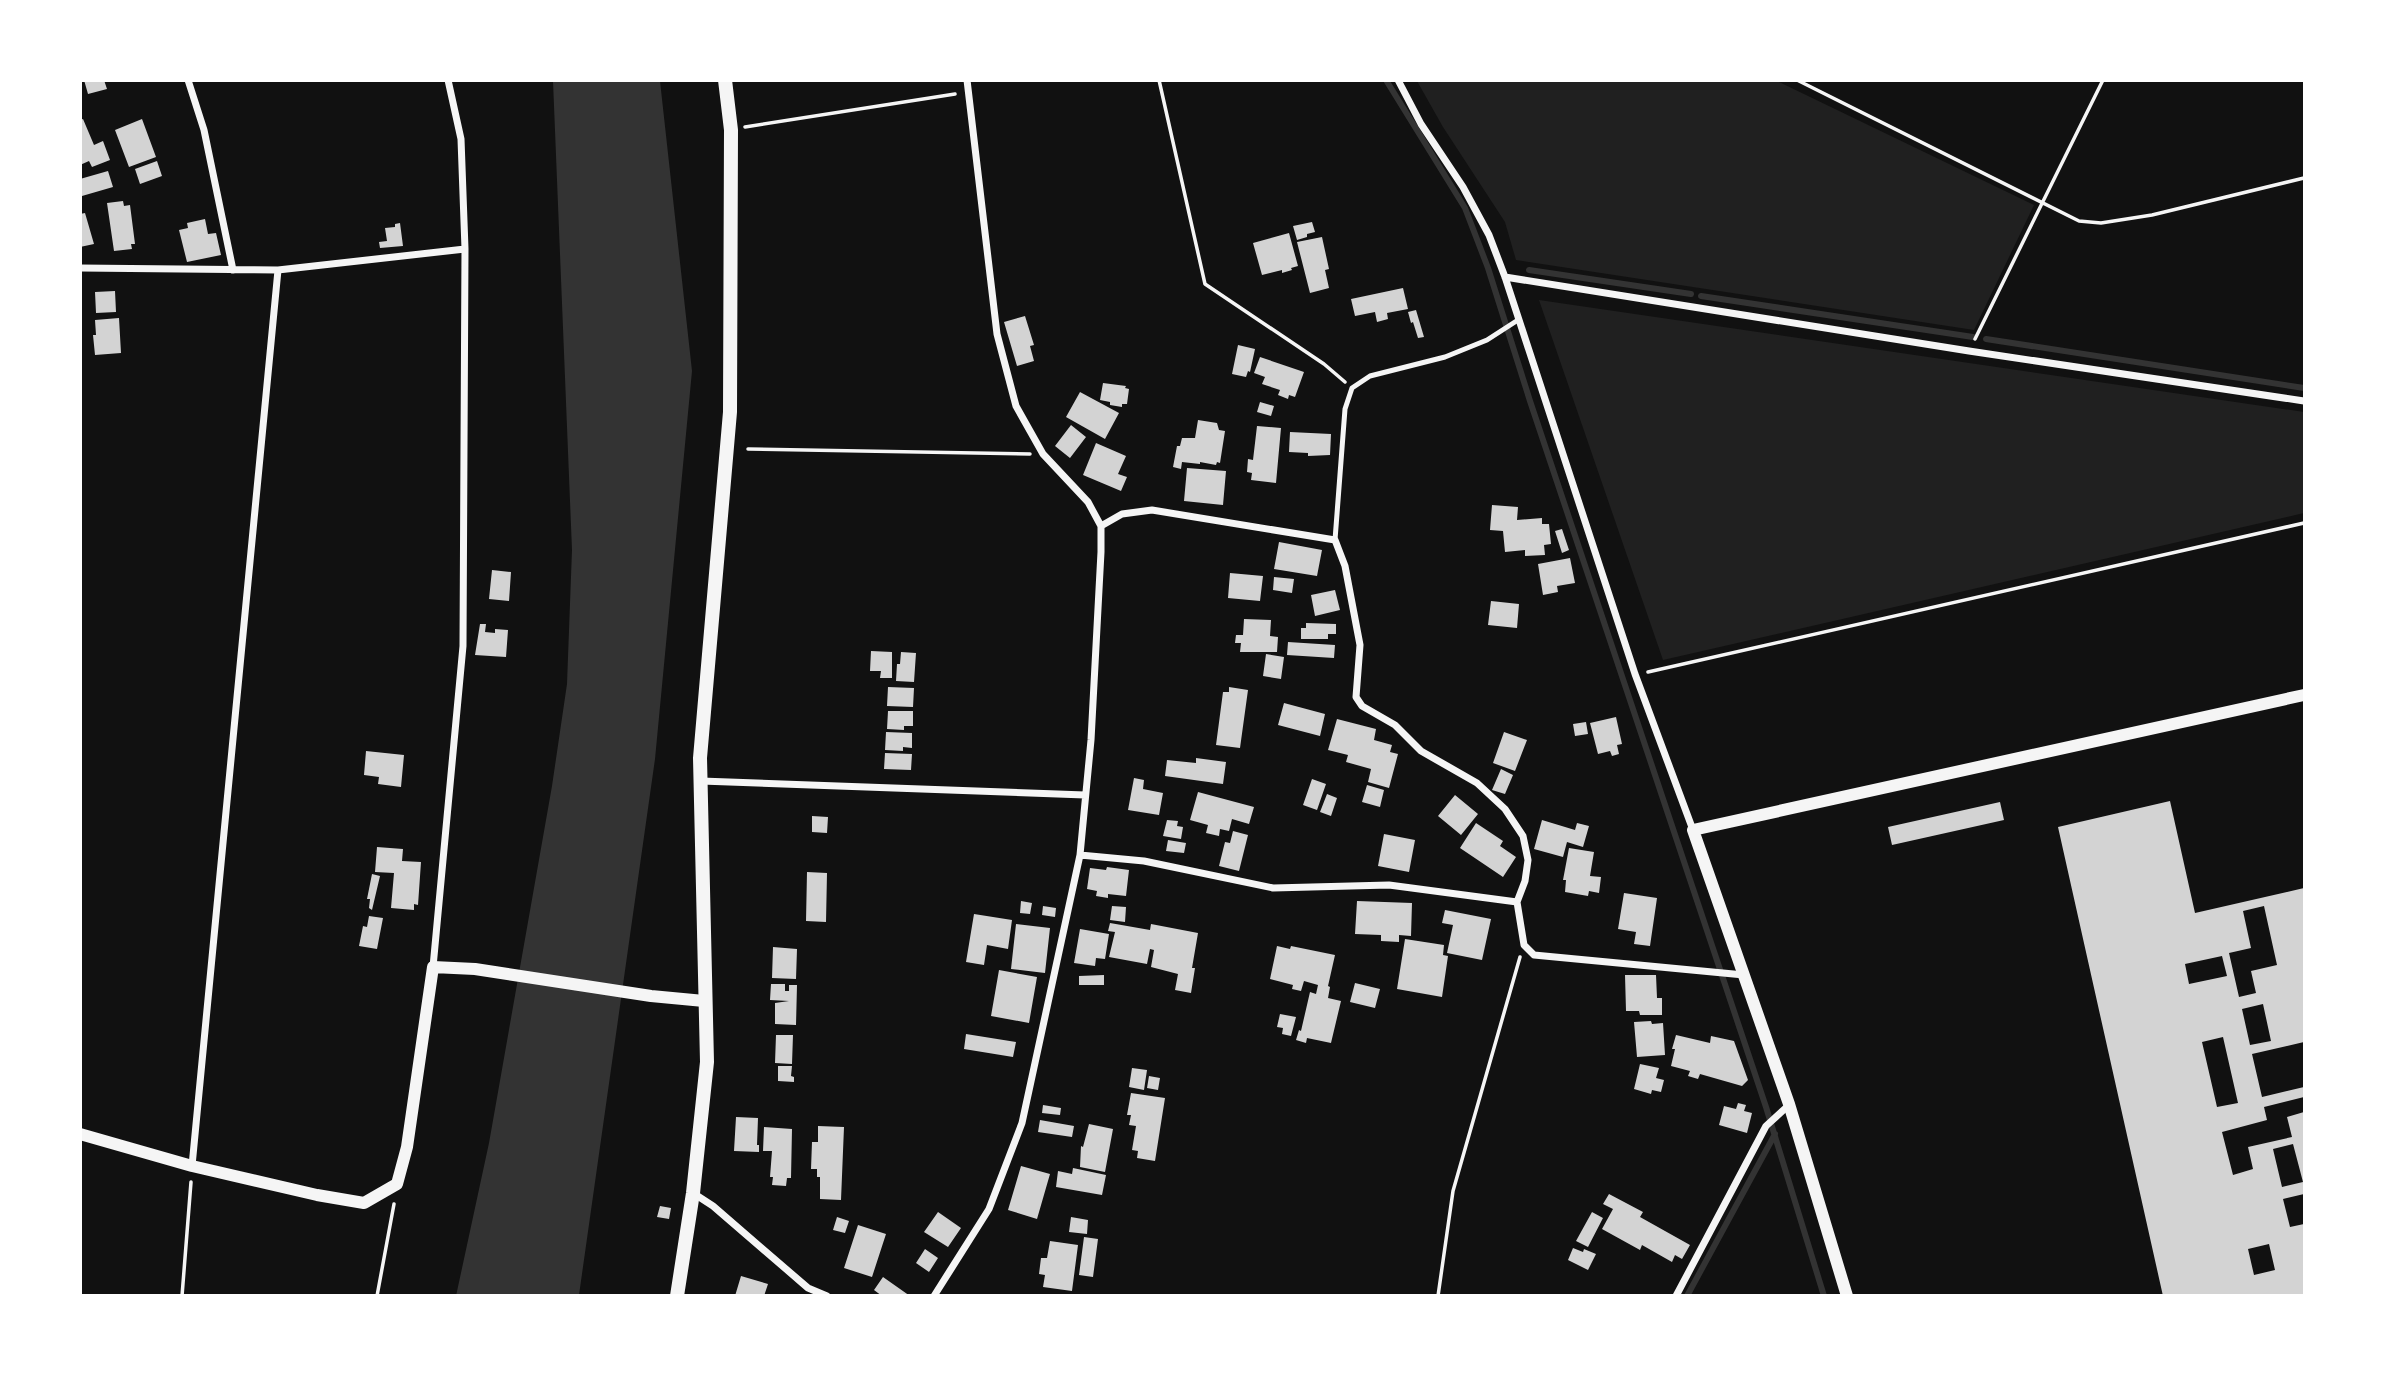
<svg xmlns="http://www.w3.org/2000/svg" width="2385" height="1376" viewBox="0 0 2385 1376" font-family="'Sofia Sans Condensed',sans-serif">
<style>
.green{fill:#202020}
.water{fill:#333}
.lines{fill:none;stroke-linecap:round;stroke-linejoin:round}
.stream{stroke:#333;stroke-width:6}
.building{fill:#d3d3d3;fill-rule:evenodd}
.path{stroke:#f5f5f5;stroke-width:3.5}
.service{stroke:#f5f5f5;stroke-width:5}
.minor{stroke:#f5f5f5;stroke-width:7}
.tertiary{stroke:#f5f5f5;stroke-width:12}
.secondary{stroke:#f5f5f5;stroke-width:14}
</style>
<rect width="100%" height="100%" fill="#111"/>
<path class="green" d="M1417,81H1777L2034,205L1974,330L1516,260L1505,222L1443,127Z
M1539,300L2304,412V513L1663,660Z"/>
<path class="water" d="M553,81H660L692,371L655,759L579,1295L456,1296L489,1143L552,786L567,684L572,550Z"/>
<g class="lines">
<path class="stream" d="M1386,80L1465,208L1488,268L1530,401L1766,1107L1824,1296
M1529,270L1691,294
M1701,296L1973,337
M1986,339L2304,388
M1687,1296L1775,1134"/>
</g>
<path class="building" d="M84,80H104L107,89L88,94Z
M83,119L94,145L103,141L110,160L92,167L89,161L80,165V120Z
M142,119L156,157L129,167L115,130Z
M157,161L162,176L140,184L135,169Z
M108,171L113,187L82,196L80,179Z
M123,201L124,206L130,205L135,244H131L132,249L114,251L107,203Z
M85,213L94,244L80,247V214Z
M205,219L208,234L216,233L221,255L187,262L179,230L188,228L187,223Z
M1312,222L1315,232L1307,234V237L1297,240L1293,226Z
M400,223L403,246L380,248L379,242L387,241L385,228L395,227V224Z
M1289,233L1298,266L1291,268L1292,270L1282,273V270L1262,275L1253,243Z
M1322,237L1329,269L1325,270L1329,288L1310,293L1297,242Z
M1403,288L1408,309L1387,313L1388,319L1377,322L1375,312L1355,316L1351,299Z
M115,291L116,312L96,313L95,292Z
M1416,310L1424,337L1418,338L1413,322L1411,323L1408,312Z
M1025,316L1034,345L1030,346L1034,361L1017,366L1004,322Z
M119,318L121,353L95,355L93,335H96L95,320Z
M1238,345L1255,349L1250,372L1248,371L1246,377L1232,374Z
M1260,357L1304,372L1295,397L1289,395L1288,399L1278,395L1280,390L1262,384L1265,377L1254,373Z
M1103,383L1126,386L1125,388L1129,389L1127,404H1122V407L1110,405V402L1100,400Z
M1080,392L1119,413L1105,439L1066,417Z
M1260,402L1274,406L1271,416L1257,412Z
M1198,420L1217,423L1219,430L1225,431L1220,463L1217,462L1216,465L1200,462V464L1182,462L1181,469L1173,467L1177,446H1180L1182,438H1195Z
M1071,425L1086,437L1070,458L1055,446Z
M1257,426L1281,428L1276,483L1251,480L1252,473L1247,472L1248,459L1253,460Z
M1290,432L1331,434L1330,455L1308,456V453L1289,452Z
M1096,443L1126,456L1118,474L1127,477L1121,491L1083,475Z
M1187,468L1226,471L1223,505L1184,501Z
M1492,505L1518,507L1517,520L1542,518V524H1549L1551,544L1544,545L1545,555L1525,556V550L1505,552L1503,531L1490,530Z
M1562,529L1569,550L1562,553L1555,531Z
M1279,542L1322,550L1317,576L1274,569Z
M1570,558L1575,583L1557,586L1558,592L1543,595L1538,564Z
M492,570L511,572L509,601L489,599Z
M1230,573L1263,576L1260,601L1228,598Z
M1274,577L1294,579L1292,593L1273,590Z
M1335,590L1340,610L1315,616L1311,595Z
M1491,601L1519,604L1517,628L1488,625Z
M1244,619L1271,620L1270,636L1278,637L1277,652H1240L1241,643H1235L1236,635H1243Z
M1306,623L1336,624V634H1328V639H1301V628H1306Z
M480,624H486L485,632L495,633V629L508,630L506,657L475,655Z
M1288,642L1335,645L1334,658L1287,655Z
M871,651L892,652V678H880L881,671H870Z
M901,652L916,653L914,682L896,681L897,664H900Z
M1266,654L1284,657L1281,679L1263,676Z
M888,687L914,688L913,707L887,706Z
M1229,687L1248,690L1240,748L1216,745L1223,692H1229Z
M1284,703L1325,714L1320,736L1278,725Z
M888,711H913V726H904V730L887,729Z
M1616,717L1622,744L1617,745L1619,754L1612,756L1610,751L1598,754L1590,723Z
M1337,719L1376,729L1374,740L1392,745L1390,752L1398,754L1389,788L1368,782L1371,769L1346,762L1348,755L1328,750Z
M1586,722L1588,734L1575,736L1573,724Z
M886,732L912,733V748L903,747V751L885,750Z
M1504,732L1527,740L1515,771L1493,763Z
M366,751L404,755L401,787L378,784L379,777L364,775Z
M885,753L912,754L911,770L884,769Z
M1196,758L1226,762L1223,784L1165,776L1167,760L1196,763Z
M1501,769L1513,775L1505,794L1492,790Z
M1134,778L1144,780L1143,789L1163,793L1159,815L1128,810Z
M1312,779L1326,784L1317,810L1303,805Z
M1367,785L1384,790L1380,807L1362,802Z
M1198,792L1254,807L1249,824L1232,819L1229,831L1220,829L1219,836L1206,833L1208,825L1190,820Z
M1327,794L1337,798L1331,816L1320,812Z
M1455,795L1478,814L1461,835L1438,816Z
M2170,801L2195,913L2304,888V1042L2252,1054L2262,1097L2304,1087V1097L2264,1107L2267,1120L2222,1132L2233,1175L2253,1169L2248,1147L2292,1137L2287,1117L2304,1112V1194L2283,1199L2290,1227L2304,1224V1296H2163L2058,827ZM2264,906L2277,965L2251,971L2256,993L2239,997L2229,953L2251,948L2243,911ZM2222,956L2227,976L2189,984L2185,964ZM2263,1004L2271,1041L2250,1045L2242,1009ZM2223,1037L2238,1103L2217,1107L2202,1042ZM2293,1144L2303,1182L2282,1187L2273,1149ZM2269,1244L2275,1270L2254,1275L2248,1249Z
M2000,802L2004,820L1892,845L1888,827Z
M812,816L828,817L827,833L812,832Z
M1167,820L1178,821L1177,826L1183,827L1181,839L1163,836Z
M1542,820L1575,830L1577,823L1589,826L1583,847L1567,842L1563,857L1534,849Z
M1476,823L1503,841L1500,846L1516,857L1503,877L1460,848Z
M1233,831L1248,835L1239,871L1219,866L1225,842L1230,843Z
M1384,834L1415,840L1409,872L1378,866Z
M1168,840L1186,843L1184,853L1166,851Z
M377,847L403,849L402,861L421,862L418,905L414,904V910L391,908L394,873L375,872Z
M1569,848L1594,852L1590,876L1601,877L1599,893L1589,891L1588,896L1565,892L1566,880H1563Z
M1107,867L1129,870L1126,896L1108,894V898L1096,896L1097,891L1087,889L1090,868L1106,870Z
M807,872L827,873L826,922L806,921Z
M372,874L380,876L372,910L369,908L370,899H367Z
M1624,893L1657,898L1650,946L1634,944L1636,932L1618,929Z
M1021,901L1032,903L1030,914L1020,913Z
M1357,901L1412,903L1411,936L1399,935V942L1381,941V935L1355,934Z
M1043,906L1056,908L1055,917L1042,915Z
M1112,906L1126,907L1125,922L1110,920Z
M1445,910L1491,919L1482,960L1447,953L1453,925L1442,923Z
M974,914L1012,920L1008,949L987,945L984,965L966,962Z
M369,916L383,918L377,949L359,946L363,926L367,927Z
M1110,923L1150,930L1151,924L1198,933L1192,968H1195L1191,993L1175,990L1178,974L1151,967L1154,950L1150,949L1147,964L1109,957L1115,932L1108,931Z
M1016,924L1050,928L1045,973L1011,969Z
M1080,929L1109,934L1105,959L1096,958L1095,966L1074,963Z
M1405,939L1444,945L1443,955L1448,956L1442,997L1397,989Z
M1277,946L1290,949L1291,946L1335,955L1328,986L1330,987L1328,998L1341,1001L1331,1043L1307,1038L1306,1043L1296,1040L1299,1030L1301,1031L1310,992L1316,994L1318,985L1304,981L1301,991L1292,989L1293,985L1270,979Z
M773,947L797,949L796,979L772,978Z
M999,970L1037,977L1029,1023L991,1016Z
M1104,975V985H1079V976Z
M1625,975H1656L1657,998H1662V1015H1640L1639,1011H1626Z
M1355,983L1380,989L1375,1008L1350,1002Z
M771,984H785V991H789V985H797L796,1025L775,1024V1003L789,1001L770,1000Z
M1280,1014L1296,1017L1291,1036L1282,1034L1283,1028L1277,1027Z
M1651,1021L1652,1024L1663,1023L1665,1055L1637,1057L1634,1022Z
M966,1034L1016,1042L1013,1057L964,1049Z
M776,1035H793L792,1064L775,1063Z
M1676,1035L1710,1043L1711,1036L1734,1041L1748,1080L1742,1086L1700,1074L1698,1079L1688,1076L1690,1071L1671,1066L1675,1049H1672Z
M1640,1064L1659,1068L1656,1078L1664,1080L1661,1092L1652,1090L1651,1094L1634,1089Z
M778,1066H792L791,1076L794,1077V1082L778,1081Z
M1132,1068L1147,1070L1144,1090L1129,1087Z
M1149,1076L1160,1078L1158,1090L1147,1088Z
M1131,1093L1165,1098L1155,1161L1137,1158L1138,1151L1132,1150L1136,1126L1129,1125L1131,1115H1127Z
M1738,1103L1746,1105L1744,1111L1752,1113L1747,1133L1719,1125L1724,1106L1736,1109Z
M1043,1105L1061,1108L1060,1115L1042,1113Z
M736,1117L758,1118L757,1145H759V1152L734,1151Z
M1040,1120L1074,1126L1072,1137L1038,1132Z
M1089,1124L1113,1129L1105,1172L1080,1167L1081,1146L1083,1147Z
M818,1126L844,1127L841,1200L820,1199V1177H817V1169H811L812,1142H818Z
M764,1127L792,1129L791,1178H787L786,1186L772,1185L773,1177H770L772,1151H763Z
M1021,1166L1050,1174L1037,1219L1008,1210Z
M1073,1168L1106,1175L1102,1195L1056,1187L1058,1171L1072,1174Z
M1609,1194L1643,1212L1640,1217L1690,1245L1682,1259L1675,1255L1672,1262L1642,1245L1640,1250L1602,1229L1613,1209L1603,1204Z
M660,1206L671,1208L669,1219L657,1217Z
M938,1212L961,1228L948,1247L924,1232Z
M1592,1212L1603,1218L1588,1247L1576,1241Z
M837,1217L849,1221L845,1233L833,1230Z
M1071,1217L1088,1220L1087,1234L1069,1232Z
M858,1225L886,1234L872,1277L844,1268Z
M1084,1237L1098,1239L1093,1277L1079,1275Z
M1050,1241L1078,1245L1072,1291L1043,1287L1045,1275L1039,1274L1041,1258H1047Z
M1573,1248L1583,1252L1584,1249L1596,1254L1588,1270L1568,1260Z
M925,1249L938,1258L929,1272L916,1263Z
M741,1276L768,1284L764,1296H735Z
M883,1277L910,1296H882L874,1290Z"/>
<g class="lines">
<path class="path" d="M1159,80L1205,284L1324,364L1345,382
M1797,80L2079,221L2101,223L2152,215L2304,178
M745,127L955,94
M1975,339L2103,80
M748,449L1030,454
M1648,672L2304,523
M182,1296L191,1182
M377,1296L394,1204
M1438,1296L1453,1191L1520,957"/>
<path class="service" d="M1335,540L1345,409L1352,388L1370,376L1445,357L1487,340L1518,320"/>
<path class="minor" d="M188,80L204,130L233,270
M967,80L997,334L1016,406L1043,454L1088,502L1101,526
M1398,80L1421,124L1463,187L1489,235L1505,277L1635,674L1693,830
M80,268L278,270L465,249
M1505,277L1969,351L2304,401
M701,781L1085,795
M1080,855L1144,861L1273,888L1389,885L1517,902L1524,945L1534,955L1744,975
M433,967L463,646L465,249L461,139L448,80
M192,1166L278,270
M693,1193L713,1206L808,1288L827,1296
M934,1296L989,1209L1022,1123L1080,855L1091,740L1101,552V526L1122,514L1152,510L1335,540L1345,566L1360,645L1356,697L1362,706L1395,725L1421,751L1477,783L1505,809L1523,836L1528,860L1525,881L1517,902
M1676,1296L1766,1126L1789,1105"/>
<path class="tertiary" d="M80,1134L192,1166L317,1195L364,1203L397,1184L407,1147L433,967L475,969L651,996L704,1001
M1847,1296L1789,1104L1693,830L2304,695"/>
<path class="secondary" d="M677,1296L693,1193L707,1062L700,758L730,412L731,130L725,80"/>
</g>
<rect width="2385" height="1376" fill="none" stroke="#ffffff" stroke-width="164"/>
</svg>
